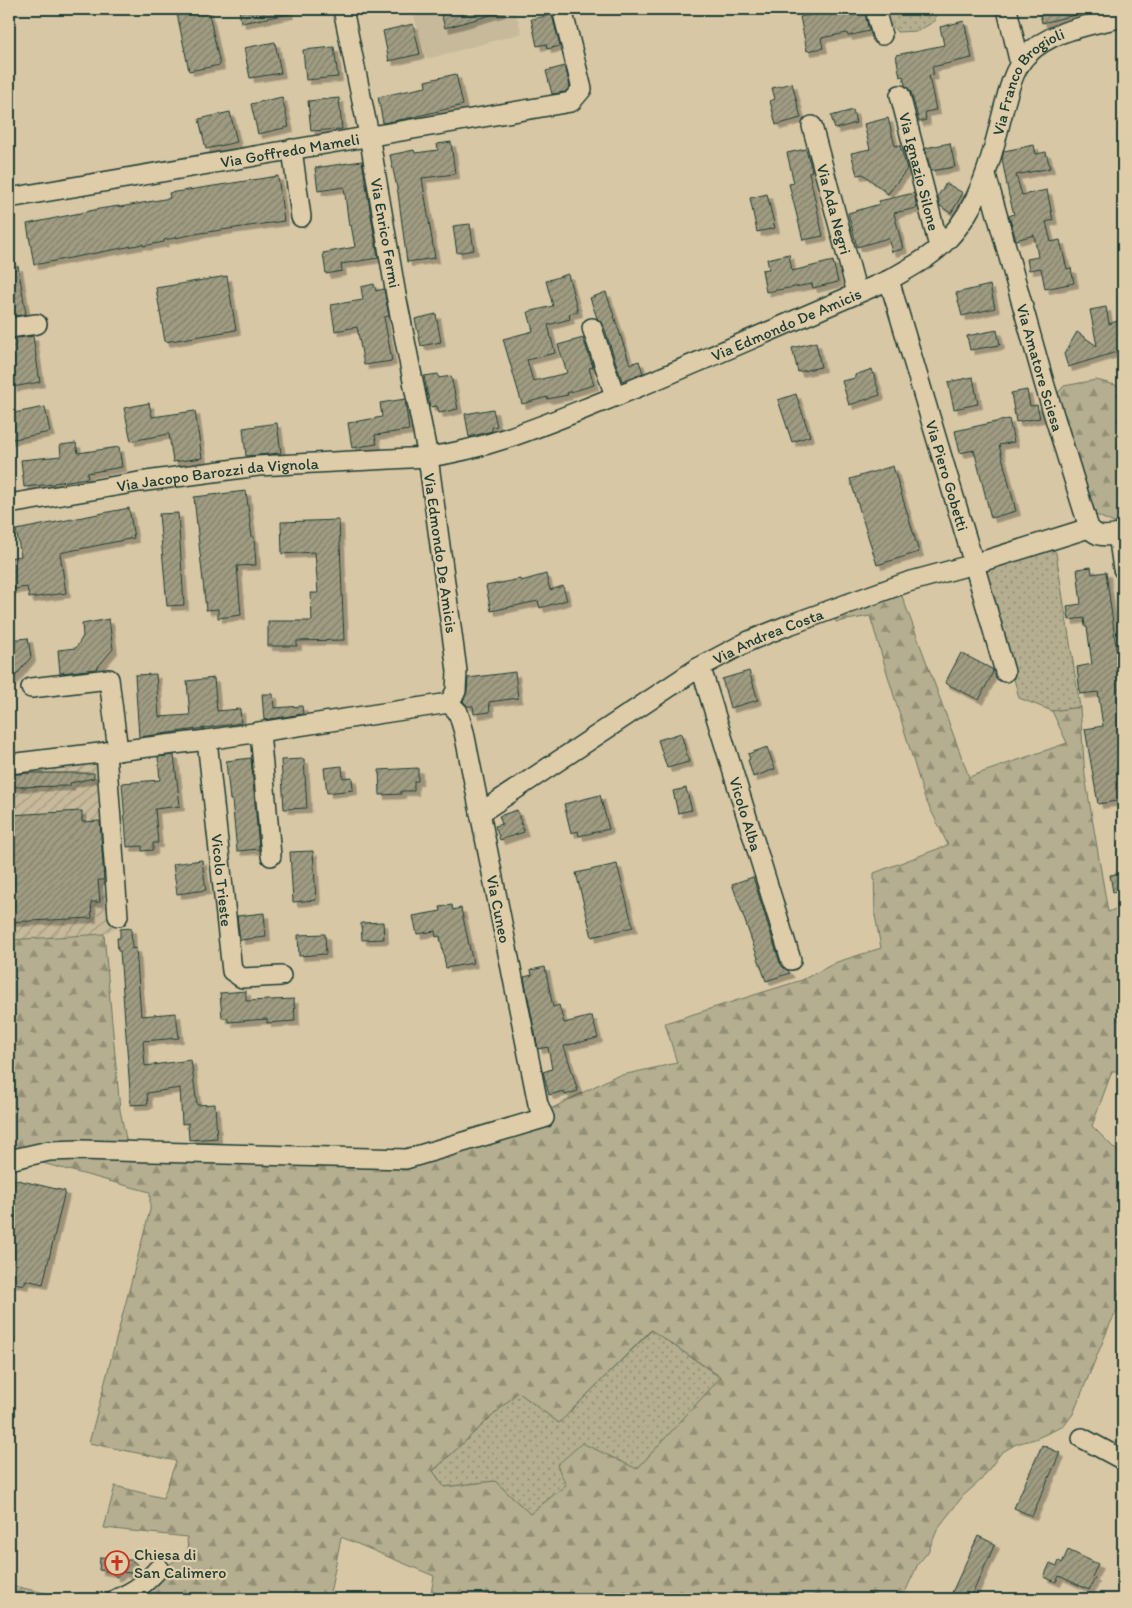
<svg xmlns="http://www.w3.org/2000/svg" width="1132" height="1608" viewBox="0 0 1132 1608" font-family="Itim,sans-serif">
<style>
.built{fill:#c6ba9a}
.industrial{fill:url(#industrial-furrows)}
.grass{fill:url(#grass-dots);stroke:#6a7662}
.forest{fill:url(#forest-firs);stroke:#6a7662;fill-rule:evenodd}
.building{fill:url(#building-hatch);stroke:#1f3d34;filter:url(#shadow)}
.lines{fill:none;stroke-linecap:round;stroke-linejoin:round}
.minor-casing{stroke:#1f3d34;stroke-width:22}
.minor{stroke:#dfcdaa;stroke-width:19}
.labels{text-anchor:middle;stroke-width:4.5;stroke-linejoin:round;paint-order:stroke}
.street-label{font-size:16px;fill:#1f3d34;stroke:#dfcdaa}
.poi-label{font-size:16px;fill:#1f3d34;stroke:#dfcdaa;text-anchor:start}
</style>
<defs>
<pattern id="industrial-furrows" width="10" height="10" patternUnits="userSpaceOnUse" patternTransform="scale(1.25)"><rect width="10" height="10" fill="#c6ba9a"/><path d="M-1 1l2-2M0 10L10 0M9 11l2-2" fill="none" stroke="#a0987e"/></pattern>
<pattern id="grass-dots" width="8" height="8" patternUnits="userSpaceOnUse" patternTransform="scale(1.25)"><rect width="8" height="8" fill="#b5ae90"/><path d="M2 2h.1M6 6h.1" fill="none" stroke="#938f76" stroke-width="1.8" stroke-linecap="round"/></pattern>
<pattern id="forest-firs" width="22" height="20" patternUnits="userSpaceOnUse" patternTransform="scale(1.25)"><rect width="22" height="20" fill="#b5ae90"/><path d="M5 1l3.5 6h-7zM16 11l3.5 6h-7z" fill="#938f76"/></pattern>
<pattern id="building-hatch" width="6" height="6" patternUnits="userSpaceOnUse" patternTransform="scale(1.25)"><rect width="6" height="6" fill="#9f9c82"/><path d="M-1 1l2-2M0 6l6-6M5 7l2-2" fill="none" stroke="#81806b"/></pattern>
<filter id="shadow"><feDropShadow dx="4.5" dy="4.5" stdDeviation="0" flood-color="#0004"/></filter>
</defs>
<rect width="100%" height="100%" fill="#d7c7a5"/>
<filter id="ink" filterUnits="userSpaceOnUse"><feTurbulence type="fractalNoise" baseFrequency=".02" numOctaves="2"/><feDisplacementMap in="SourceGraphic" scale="10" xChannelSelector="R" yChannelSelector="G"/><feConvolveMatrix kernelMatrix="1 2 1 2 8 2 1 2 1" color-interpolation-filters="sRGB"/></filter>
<g filter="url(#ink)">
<path class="built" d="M412,9H514L522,33L427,59Z"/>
<path class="industrial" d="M109,751L123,924L104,934L9,940V763Z"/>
<path class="grass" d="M880,9H936L935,21L918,31L897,32L881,13Z
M1050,542L1056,553L1080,707L1052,711L1019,698L985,568Z
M652,1330L721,1378L637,1469L566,1485L530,1514L495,1481L444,1487L433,1471L518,1392L559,1423Z"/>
<path class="forest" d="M1096,380L1123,387L1122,480L1123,486V519L1114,523L1096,515L1057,394L1064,386Z
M899,588L969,777L1067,743L1052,711L1080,707L1085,776L1108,912L1123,906V1071H1112L1092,1126L1123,1157V1299L1110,1324L1073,1414L1064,1426L1035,1439L1016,1444L1001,1453L981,1480L963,1496L938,1528L928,1552L918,1564L902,1599H430L434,1576L341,1537L329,1599H103L188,1554L187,1537L104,1528L115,1486L163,1498L176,1461L89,1443L150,1210V1192L9,1154V940L104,934L120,1110L130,1158L398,1166L535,1117L613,1077L677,1063L665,1023L802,980L837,962L881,948L875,915L874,873L948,845L924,796L870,616L836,622L830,601ZM651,1330L721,1377L637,1469L582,1443L557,1465L566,1485L530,1514L495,1481L444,1487L433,1471L518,1392L559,1423Z
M9,1585L72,1599H9Z"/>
<path class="building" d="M176,9H208L220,65L189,71Z
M239,9H288L289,14L241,23Z
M440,9H500L501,12L445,28Z
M853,9H864L869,31L848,36L847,33L821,38L823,48L807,51L800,17L828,11L829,15Z
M1039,9H1082L1083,13L1042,23Z
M552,15L560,46L547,49L546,44L537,46L531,19Z
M964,21L972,58L932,67L934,75L929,76L936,110L925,112L926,120L919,122L911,92L905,85L903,76L900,77L896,55L944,45L940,27Z
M413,24L420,54L389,61L383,31Z
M275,42L281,73L250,78L244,48Z
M334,47L338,77L306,80L303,50Z
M565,66L570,86L565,92L552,94L546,71Z
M456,74L463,105L414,117L383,123L378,97L426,87L425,81Z
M792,83L801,118L776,125L770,101L775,99L772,88Z
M282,97L289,127L258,134L251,104Z
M339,98L342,129L311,131L308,101Z
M853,110L856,123L835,129L831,116Z
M230,112L237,142L206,149L199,119Z
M888,118L895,146L900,145L907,169L888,194L863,174L857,175L851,153L870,149L864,124Z
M451,142L455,174L422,178L435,258L407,262L398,193L390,155L414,150L415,153L438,150L437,144Z
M950,143L955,167L931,171L925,148Z
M1034,145L1036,154L1046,152L1050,168L1016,175L1022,195L1047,190L1053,220L1046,222L1051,242L1060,240L1067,269L1071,268L1074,283L1045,289L1041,268L1029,270L1027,259L1038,257L1034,235L1016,240L1009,216L1014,214L1009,196L1002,159L1004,151Z
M806,149L812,171L809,172L823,236L803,240L789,184L794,183L787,153Z
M362,161L378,258L341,264L342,271L326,274L323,253L355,247L351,225L349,226L344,187L318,191L315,168Z
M278,176L284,221L201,233L164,240V242L143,246V244L34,265L27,224L99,209L119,206L120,207L170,198L169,193Z
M946,183L963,193L951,213L940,206L938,196Z
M914,193L917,208L894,213L903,249L892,252L888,238L857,247L848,213L880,204L879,201Z
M767,194L775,228L757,232L750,198Z
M470,224L474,250L457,253L453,226Z
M789,254L792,271L833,261L838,282L813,288L812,284L766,292L762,270L769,269L767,259Z
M18,266L26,314L9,317V268Z
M568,274L578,312L569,314L570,319L548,325L555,353L527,360L533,381L567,373L558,345L583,338L593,367L589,368L594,385L567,393L568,395L547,399V397L522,404L503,339L533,331L528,312L553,306L546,281Z
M227,276L236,330L165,342L156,288Z
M374,284L376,291L384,289L389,316L384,317L392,361L364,365L357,327L335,331L331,305L363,300L361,287Z
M990,285L995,308L962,316L956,293Z
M606,292L630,364L639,361L643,373L622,381L603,324L597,318L590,298Z
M1106,307L1109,324L1117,321L1123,339V350L1068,367L1064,354L1077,332L1097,346L1090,310Z
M436,314L441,342L421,346L415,319Z
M997,330L1000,345L970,350L967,336Z
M33,336L40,382L13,387L9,360V339Z
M816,342L821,367L798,372L792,348Z
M872,369L880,395L849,405L842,381L855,378V375Z
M438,374L439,378L451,376L458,409L439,413L437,406L430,407L424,376Z
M973,377L978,404L954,409L948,382Z
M1027,390L1030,406L1037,405L1040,418L1016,422L1011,393Z
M796,394L810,436L792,442L778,400Z
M405,399L409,430L375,435L377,444L352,448L348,423L382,417L380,403Z
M149,403L152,417L195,411L202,458L173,462L169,434L131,441L124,408Z
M45,407L50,432L9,440V414Z
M493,409L497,426L492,427V431L469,437L465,414Z
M1009,419L1014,442L999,445L1016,511L991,518L974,450L960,453L955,431Z
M277,423L281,453L246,456L243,428Z
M76,443L78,453L119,447L122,467L87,473L88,478L54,483V484L24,487L21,460L61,456L60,445Z
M893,466L919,552L877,565L850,479Z
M246,491L252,537H254L256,565L237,566L241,615L218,618V609L206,610L194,497Z
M129,508L134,538L60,553L66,593L29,598L27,587L9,590V558L21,556L16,530Z
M178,513L184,605L167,606L159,514Z
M339,520L344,640L297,641V646H268V621H312L311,593H318L315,552L282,554L281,522Z
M1091,567L1092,574L1106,572L1123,697L1120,699L1123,720V800L1098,804L1085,729L1103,726L1102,719L1098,692L1080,694L1077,667L1092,664L1087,627H1085L1084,618L1069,620L1067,606L1081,604L1077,569Z
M546,574L550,590L563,586L567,600L540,608L538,601L491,611L486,586L520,579L521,581Z
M109,619L113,649L96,669L60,673L58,650L76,648L83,636L82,624Z
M28,638L31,657L9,684V640Z
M961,653L992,669L993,672L979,700L945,683Z
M749,671L758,700L730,708L722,679Z
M515,672L518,698L489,702L490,712L474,714L473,706H467L463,701L467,692L468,678Z
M156,674L159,717L190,715L187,681L214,678L217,711L240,709L241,723L139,737L135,675Z
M262,694H273L274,708L302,706L303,714L264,720Z
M681,733L689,762L667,768L658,740Z
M767,747L775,769L753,777L748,760L750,759L748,754Z
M174,755L180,806L155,809L158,843H153V850L142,851V846L127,847L122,783L160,780L158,757Z
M251,758L259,849L237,851L232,800H230L226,761Z
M304,759L307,808L284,809L281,760Z
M342,766L343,778L352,777L353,790L327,793L324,768Z
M418,768V781H414V791H401V794L380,795L379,770Z
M28,773H94V778L70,783V786L9,787V775Z
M686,788L692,810L678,813L673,791Z
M600,795L609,829L579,836L578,831L571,833L564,804Z
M517,810L524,832L500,840L495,826L502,824L499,816Z
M82,811V822L100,821L104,880H98L100,902H91L92,918L9,922V815Z
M313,851L316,900L293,902L290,852Z
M202,860L206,890L177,894L173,864Z
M617,864L633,927L592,937L576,873Z
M1123,873V890L1113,892L1110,875Z
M753,877L780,963L790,973L766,981L732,884Z
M452,905L453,910L461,908L473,963L446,968L440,936L436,937L435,931L417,934L413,916L441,911L440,907Z
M264,913L266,937L240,940L237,916Z
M383,922L384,939L362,940L361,923Z
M131,928L132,949L136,948L141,1016L176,1013L179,1038L143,1041L145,1066L191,1060L197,1105L215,1104L217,1138L189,1140L188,1123L182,1124L180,1088L147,1093L148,1104L131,1105L120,951H118L117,938H120V929Z
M325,934L326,954L299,956L298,935Z
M545,967L553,1007L559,1005L564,1023L592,1016L598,1038L564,1046L578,1091L565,1095L564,1091L549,1095L543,1072L552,1069L548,1047L538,1049L524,977L532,975L531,970Z
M246,991V1001L294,999L295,1021L267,1023V1019L228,1022V1018H222L220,993Z
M9,1178L65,1191L43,1284L26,1280L24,1285L9,1282Z
M1042,1445L1060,1453L1032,1516L1014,1508Z
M978,1536L995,1544L970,1599H949Z
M1068,1550L1098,1564L1092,1577L1095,1578L1089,1590L1059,1576L1056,1582L1044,1577L1050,1563L1057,1566L1059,1561L1062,1563Z
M116,1552L123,1560H132L141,1568L131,1573L122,1572L116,1577L112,1572L99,1570L100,1557L113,1558Z"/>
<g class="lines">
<g class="minor-casing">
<g id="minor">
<path d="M875,9L882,35"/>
<path d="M1007,9L1020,64"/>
<path id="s1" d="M900,95L939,247"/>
<path id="s2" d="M812,126L857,293"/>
<path d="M292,149L301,217"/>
<path id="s3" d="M986,175L1045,386L1089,528C1100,540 1108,535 1123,534"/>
<path id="s4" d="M9,198L571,102L582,89L562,9"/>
<path id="s5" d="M889,280L974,564L1005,672"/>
<path d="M9,328L37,324"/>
<path d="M592,328L615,396"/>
<path id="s6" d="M9,504L139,482L258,466L428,457C489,449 546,424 604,401C699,363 794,320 889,280C909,268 932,257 948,239C979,206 991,161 1001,119C1006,100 1012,70 1026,56C1050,30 1091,25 1123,17"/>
<path d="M1118,534L1123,569"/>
<path id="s7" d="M698,668L704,678L791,960"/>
<path d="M31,688L109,679L118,751"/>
<path d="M260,732L271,856"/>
<path id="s8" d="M207,740L232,971L242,978L281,976"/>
<path d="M106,752L118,916"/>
<path d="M9,764L207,740L449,703L456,691L457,671L428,457L396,295L369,135L343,9"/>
<path id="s9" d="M480,813L698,668L749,641L786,626L908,582L974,564L1089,528"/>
<path d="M9,1160L49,1151L80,1150L406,1159L544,1118L538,1104L464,732L458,712L449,703"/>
<path d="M1082,1438L1123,1460"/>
<path d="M116,1599C134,1592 146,1583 159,1568"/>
</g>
</g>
<use href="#minor" class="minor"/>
</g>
</g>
<defs>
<g id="church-ring" transform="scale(1.25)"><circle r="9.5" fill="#dfcdaa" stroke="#c8321e" stroke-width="1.5"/><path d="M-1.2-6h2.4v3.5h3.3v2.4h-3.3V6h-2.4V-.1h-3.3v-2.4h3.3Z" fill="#c8321e"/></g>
</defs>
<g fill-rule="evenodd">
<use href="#church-ring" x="117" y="1563"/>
</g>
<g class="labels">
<g class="street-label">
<text dy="6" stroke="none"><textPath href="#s6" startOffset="1170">Via Franco Brogioli</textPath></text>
<text dy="6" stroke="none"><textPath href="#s4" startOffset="285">Via Goffredo Mameli</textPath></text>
<text dy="6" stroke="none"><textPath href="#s1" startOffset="79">Via Ignazio Silone</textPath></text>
<text dy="6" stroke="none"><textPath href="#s2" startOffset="86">Via Ada Negri</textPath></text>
<text transform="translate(386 233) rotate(80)" y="6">Via Enrico Fermi</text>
<text dy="6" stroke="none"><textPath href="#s6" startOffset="805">Via Edmondo De Amicis</textPath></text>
<text dy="6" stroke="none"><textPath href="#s3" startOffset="200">Via Amatore Sciesa</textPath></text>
<text dy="6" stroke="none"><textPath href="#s6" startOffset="211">Via Jacopo Barozzi da Vignola</textPath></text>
<text dy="6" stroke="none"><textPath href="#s5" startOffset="204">Via Piero Gobetti</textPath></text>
<text transform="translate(441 553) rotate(82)" y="6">Via Edmondo De Amicis</text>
<text dy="6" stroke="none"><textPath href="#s9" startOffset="339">Via Andrea Costa</textPath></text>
<text dy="6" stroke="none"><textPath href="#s7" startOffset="154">Vicolo Alba</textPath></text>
<text dy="6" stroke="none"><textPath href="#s8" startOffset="141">Vicolo Trieste</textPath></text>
<text transform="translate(499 909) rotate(79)" y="6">Via Cuneo</text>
</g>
<g class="poi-label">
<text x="134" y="1560">Chiesa di<tspan x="134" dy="18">San Calimero</tspan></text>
</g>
</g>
<rect width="1132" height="1608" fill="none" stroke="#dfcdaa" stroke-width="30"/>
<rect x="15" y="15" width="1102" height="1578" fill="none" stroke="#1f3d34" stroke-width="2" filter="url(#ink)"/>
</svg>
